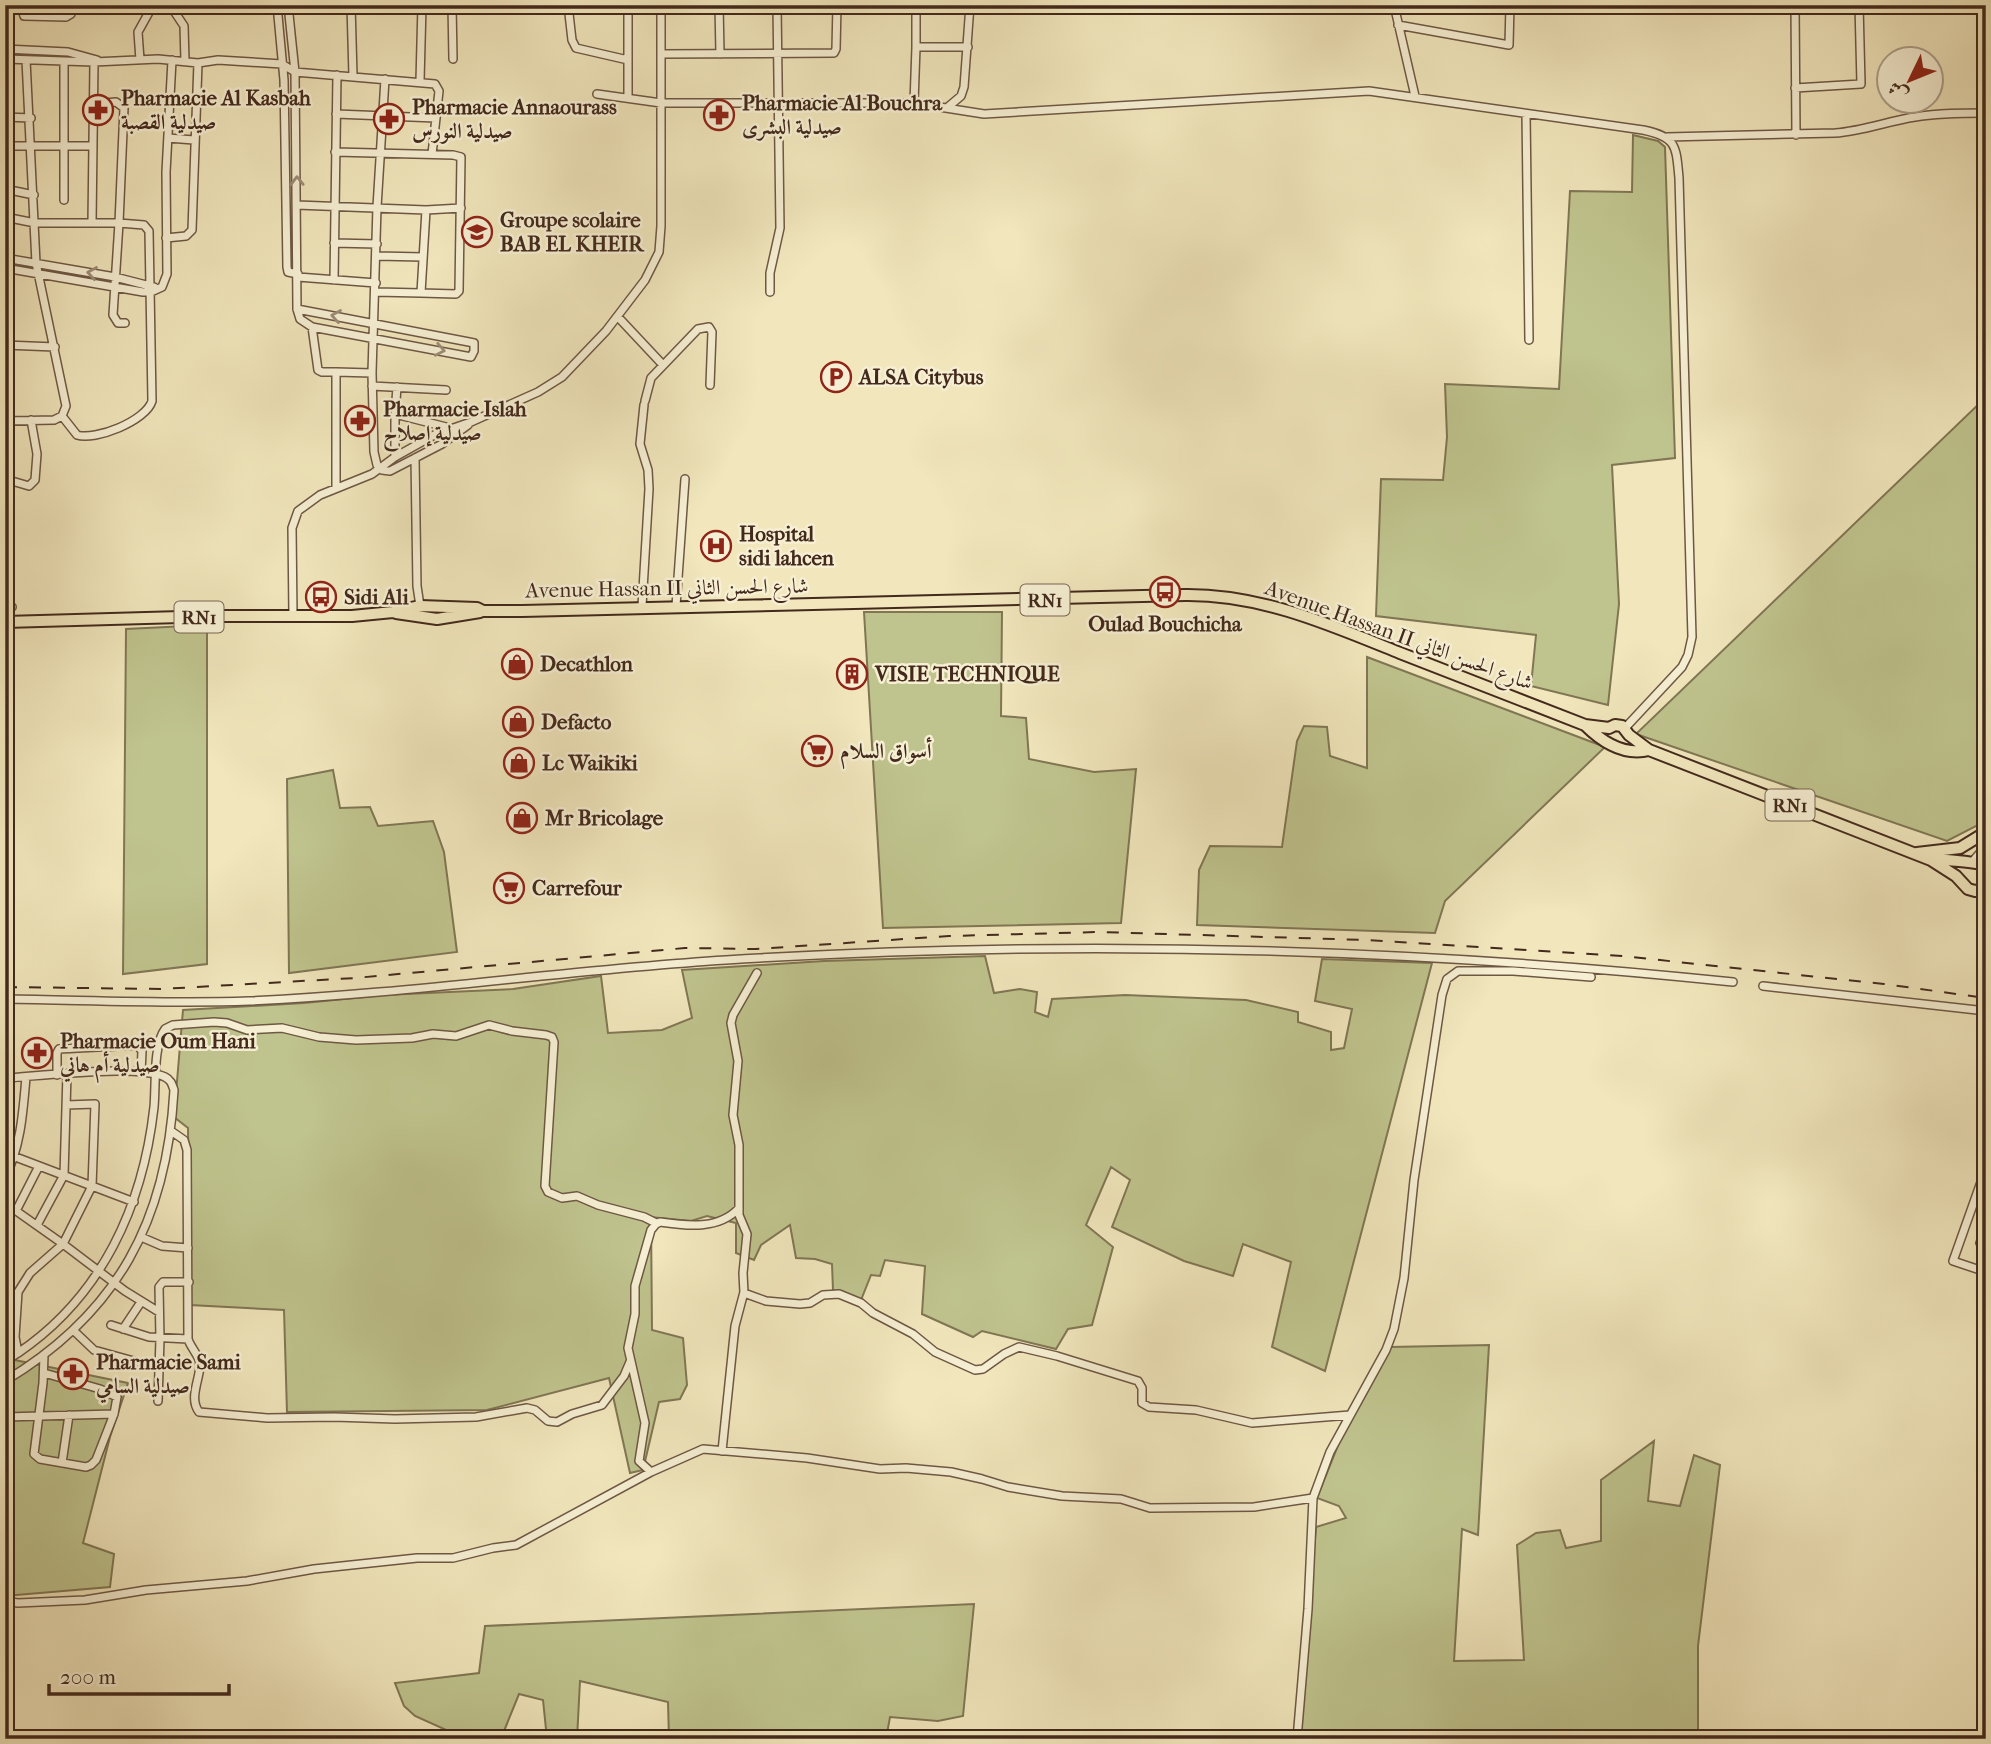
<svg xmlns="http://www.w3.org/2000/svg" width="1991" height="1744" viewBox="0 0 1991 1744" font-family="'IM FELL French Canon',Amiri,serif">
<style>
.green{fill:#bfc38d;stroke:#807654;stroke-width:2}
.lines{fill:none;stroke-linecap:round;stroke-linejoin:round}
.minor-casing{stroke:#6e5844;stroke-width:10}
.primary-casing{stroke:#42291c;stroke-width:14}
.minor{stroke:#f6efd3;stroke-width:7}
.primary{stroke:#f1e6bc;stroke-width:10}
.rail{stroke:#42291c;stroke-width:2;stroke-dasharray:12 12;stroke-linecap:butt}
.oneway{stroke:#9c8c78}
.labels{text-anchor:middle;stroke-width:5;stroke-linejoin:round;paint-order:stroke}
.shield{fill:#f6efd3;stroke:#786453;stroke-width:2}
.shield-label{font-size:19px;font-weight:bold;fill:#42291c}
.poi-label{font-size:21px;font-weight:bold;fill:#42291c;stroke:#f6efd3;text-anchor:start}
.street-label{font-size:21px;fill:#42291c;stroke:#f6efd3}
</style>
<rect width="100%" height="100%" fill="#f1e6bc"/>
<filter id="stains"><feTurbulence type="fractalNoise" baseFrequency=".00286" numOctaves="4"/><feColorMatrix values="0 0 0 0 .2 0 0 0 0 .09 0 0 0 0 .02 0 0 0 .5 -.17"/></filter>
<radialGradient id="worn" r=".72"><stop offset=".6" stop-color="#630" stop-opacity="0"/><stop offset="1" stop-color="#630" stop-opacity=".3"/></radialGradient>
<path class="green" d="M1633,135L1658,141L1665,147L1675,458L1612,465L1619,604L1608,705L1531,686L1536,635L1376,616L1381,479L1443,480L1447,437L1445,384L1559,389L1570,191L1632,192Z
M1986,397V821L1947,841L1636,734Z
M864,612H1002L1001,716L1026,718L1029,759L1094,772L1136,769L1121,923L883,928Z
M207,625V964L123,974L126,629Z
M1367,657L1605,747L1445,901L1435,933L1197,925L1199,870L1210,846L1282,847L1297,741L1304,726L1327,727L1330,756L1367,768Z
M333,770L340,808L370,807L378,826L433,821L444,852L457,952L289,973L287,779Z
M985,956L994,993L1020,989L1037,992L1035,1012L1048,1017L1052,999L1125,995L1246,1000L1298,1012V1022L1331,1032V1050L1344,1048L1352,1009L1315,1001L1322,959L1432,963L1325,1371L1272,1347L1291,1262L1243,1244L1233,1276L1184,1261L1112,1227L1130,1180L1111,1167L1086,1225L1113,1247L1092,1325L1068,1329L1056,1349L982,1331L973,1337L922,1314L925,1266L885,1260L880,1276L871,1275L861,1300L833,1290L832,1264L815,1259L796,1258L790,1225L761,1245L754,1260L736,1253V1223L707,1216L691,1221L651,1217L652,1330L683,1338L687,1385L680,1399L659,1402L643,1470L630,1473L609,1378L487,1410L287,1412L284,1310L190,1305L188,1128L174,1117L183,1010L304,1003L384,995L513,989L601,976L608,1033L662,1030L692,1018L682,970L824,961Z
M1489,1345L1478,1535L1462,1529L1454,1661L1524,1660L1517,1545L1536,1533L1560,1530L1566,1548L1601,1541V1480L1654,1441L1648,1501L1680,1506L1694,1455L1720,1465L1698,1646V1739H1298L1316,1527L1346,1518L1339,1506L1317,1498L1339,1443L1390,1347Z
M5,1358L128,1383L110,1437L83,1543L114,1554L110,1587L5,1596Z
M974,1604L963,1716L938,1721L890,1717L886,1739H669L668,1702L580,1681L577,1739H547L543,1700L519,1694L502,1736L466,1739L415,1716L404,1706L395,1683L479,1673L485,1626Z"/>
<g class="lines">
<g class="minor-casing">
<path id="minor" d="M170,5L184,26L185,61
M277,5L284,80L287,267L288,272L298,274
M288,5L295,72L297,309L300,319L312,327L471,357L474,351V343L469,342L297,309
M351,5L353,76
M452,5L453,59
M568,5L572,40L576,48L628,60
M719,5L720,54
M916,5V47H968
M1394,5L1415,96
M1795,5L1796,135
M5,6H21L24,16L66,17L71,14L72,5
M1398,25L1509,45L1510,5
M5,49L68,52L97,60
M661,54L834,53L836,49L837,5
M5,59L94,62L158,59L198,63
M140,60L138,32L153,5
M385,79L377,207L372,373L374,452L377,465L382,470L390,471L442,444L468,425
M420,81L422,5
M1795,88L1861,84L1859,5
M597,94L661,103H914L984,114L1369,91L1643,130C1677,137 1676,146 1679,178L1692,637L1688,655L1682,667L1625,728
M628,98V5
M914,103L916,47
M948,107L961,96L964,87L970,5
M336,114L436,118
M1526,114L1529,340
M5,117L31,118
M1667,137L1835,133C1863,131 1888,121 1915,117C1939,113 1962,113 1986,113
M168,138L194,140
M5,146H93
M8,146V190
M335,152L453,155L461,157L459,291L456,294L421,293
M5,189L34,195
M64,200V61
M297,205L426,210L421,293L376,292
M426,210L461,208
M5,217L35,223H119L113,315L118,323H125
M92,223L94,62
M166,238L186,236L192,230L198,63L218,60L282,64L295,72L435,84L439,91L432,154
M334,243L377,244
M377,256L423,257
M5,258L115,277L154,287
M5,268L143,292H151L162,287L167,274L166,172L172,60
M298,277L376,283
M334,280L337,75
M770,292V273L780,228L777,5
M618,317L663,365
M312,327L318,370L322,372H336
M5,345L55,347
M372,386L446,390
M645,401L651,378L698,329L709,327L712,332L710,385
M395,414L397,387
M62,416L77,435C95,441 146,421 152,401L149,231L144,225L119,223L124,108L116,102L93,104
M5,421L54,420L62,416L66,406L36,263L26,60
M395,457V414L450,428
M415,458L417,586L420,606
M5,479L29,486L35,480L37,454L31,420
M336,488V372L372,373
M642,606L649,489L648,470L640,444L644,405
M676,606L685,479
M5,607H12
M293,616L292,528L298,511L320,495L372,474L395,457L436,434L471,422L538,392L562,377L606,331L645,280L659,252L661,226V5
M1972,862L1986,846
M757,973L733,1015L731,1023L738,1061L733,1115L739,1145V1215L747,1234L743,1273L744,1293L766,1301L800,1304L810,1303L823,1295L839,1294L861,1303L873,1313L913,1334L935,1352L975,1370L983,1369L1004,1354L1019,1347L1057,1356L1138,1381L1142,1388V1403L1149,1407L1196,1410L1252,1423L1350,1415
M1763,986L1986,1011
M5,999C86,1000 168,1004 249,1001C408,994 566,970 726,960C1061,939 1399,947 1733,982
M57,1075V1053L59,1049L137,1045L142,1051L141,1073
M5,1078C40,1076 137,1064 165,1077C171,1080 172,1084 174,1090C167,1220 118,1313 5,1381
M66,1105L95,1104L92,1186L63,1244L125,1291L159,1312
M171,1131L184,1140L187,1150L188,1339C191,1349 200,1355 200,1366C199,1381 189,1399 199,1412L267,1418L334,1417L395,1419L476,1417L527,1408L535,1410L548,1421L557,1422L572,1414L602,1405L624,1376L630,1362
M5,1153L134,1202
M1986,1168L1953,1261L1986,1272
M5,1178C21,1146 23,1112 26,1077
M5,1203L63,1244L30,1273L18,1292L15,1337L18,1353C102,1296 143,1206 154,1107C156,1086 153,1045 165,1029L173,1025L214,1022L227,1023L247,1030L282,1028L319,1037L356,1040L412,1038L433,1034L456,1036L489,1025L512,1031L546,1035L552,1037L554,1042L545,1186L548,1192L562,1198L577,1196L598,1205L644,1217L656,1223
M16,1211L39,1166
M37,1225L64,1175L67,1074
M1986,1228L1980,1243L1983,1245L1986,1241
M141,1237L162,1246L188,1248
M111,1325L149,1337L188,1339
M123,1329L141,1302
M73,1330L94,1350L159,1368
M5,1361L18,1353
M44,1373L100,1389L117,1397L114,1414L96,1460L91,1465L86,1467L40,1459L34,1454L43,1383L44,1355
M158,1401L160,1339L159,1287L163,1282H189
M5,1417L114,1414
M722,1451L735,1326L744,1292
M62,1463L69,1415
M651,1472L639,1461L645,1423L628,1348L635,1314V1286L651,1230L656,1224L660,1222C687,1226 719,1230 739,1208
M5,1601L18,1603L85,1600L146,1590L247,1581L314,1569L417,1558H453L493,1548L516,1545L651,1472L703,1449L807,1458L880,1469L906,1468L951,1472L982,1479L1008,1487L1062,1496L1121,1499L1150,1508L1254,1507L1313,1498
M1297,1739L1308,1609L1313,1498L1330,1452L1386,1350L1394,1329L1404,1278L1414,1180L1442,995L1447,979L1458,971H1513L1591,977"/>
</g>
<g class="primary-casing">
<path id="primary" d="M396,613L437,619L480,612
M5,622L216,616H352L393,612L420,606L477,608L483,611H522L1185,595C1261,594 1331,625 1400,653C1462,677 1523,701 1585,725L1609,728L1615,725L1622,726L1629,735L1649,750L1931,860L1956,876L1968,889L1975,891L1986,889
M1585,725C1602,742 1624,756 1649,750
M1917,853L1960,848L1986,832
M1931,860C1939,859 1980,862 1986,866"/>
</g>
<use href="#minor" class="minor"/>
<use href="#primary" class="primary"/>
<path class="rail" d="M5,987L161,989L355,978L685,948L756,949L949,936L1099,932L1367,940L1622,956L1884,984L1986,998"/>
</g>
<defs><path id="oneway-chevron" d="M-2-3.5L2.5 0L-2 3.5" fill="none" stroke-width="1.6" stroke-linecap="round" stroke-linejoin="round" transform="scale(1.75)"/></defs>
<g class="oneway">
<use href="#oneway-chevron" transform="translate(297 181) rotate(-91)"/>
<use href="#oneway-chevron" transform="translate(92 273) rotate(-170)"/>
<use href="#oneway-chevron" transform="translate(336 316) rotate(-170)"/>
<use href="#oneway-chevron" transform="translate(440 350) rotate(11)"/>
</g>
<defs>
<g id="pharmacy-ring" transform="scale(1.575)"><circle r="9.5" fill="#f6efd3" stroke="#8f2418" stroke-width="1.5"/><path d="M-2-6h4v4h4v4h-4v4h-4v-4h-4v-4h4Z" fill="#8f2418"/></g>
<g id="school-ring" transform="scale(1.575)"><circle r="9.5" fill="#f6efd3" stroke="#8f2418" stroke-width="1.5"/><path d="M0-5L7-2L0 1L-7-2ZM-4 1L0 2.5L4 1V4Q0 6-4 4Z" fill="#8f2418"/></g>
<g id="parking-ring" transform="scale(1.575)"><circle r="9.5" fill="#f6efd3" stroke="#8f2418" stroke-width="1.5"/><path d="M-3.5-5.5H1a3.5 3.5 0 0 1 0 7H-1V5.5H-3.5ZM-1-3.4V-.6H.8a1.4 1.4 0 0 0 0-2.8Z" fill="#8f2418"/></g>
<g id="hospital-ring" transform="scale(1.575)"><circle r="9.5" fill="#f6efd3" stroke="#8f2418" stroke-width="1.5"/><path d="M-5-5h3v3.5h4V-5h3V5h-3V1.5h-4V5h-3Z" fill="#8f2418"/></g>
<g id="bus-ring" transform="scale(1.575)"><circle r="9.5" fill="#f6efd3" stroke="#8f2418" stroke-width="1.5"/><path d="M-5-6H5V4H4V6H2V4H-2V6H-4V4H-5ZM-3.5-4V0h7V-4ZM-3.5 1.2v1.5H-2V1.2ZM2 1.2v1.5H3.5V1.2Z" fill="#8f2418"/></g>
<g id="shop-ring" transform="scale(1.575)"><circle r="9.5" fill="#f6efd3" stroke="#8f2418" stroke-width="1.5"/><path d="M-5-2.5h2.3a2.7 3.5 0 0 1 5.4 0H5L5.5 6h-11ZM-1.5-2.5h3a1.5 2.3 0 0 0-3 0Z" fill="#8f2418"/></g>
<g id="building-ring" transform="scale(1.575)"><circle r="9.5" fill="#f6efd3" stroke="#8f2418" stroke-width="1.5"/><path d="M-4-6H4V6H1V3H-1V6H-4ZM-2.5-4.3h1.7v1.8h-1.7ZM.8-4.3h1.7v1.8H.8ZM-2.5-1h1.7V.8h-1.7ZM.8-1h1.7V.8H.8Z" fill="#8f2418"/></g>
<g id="supermarket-ring" transform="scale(1.575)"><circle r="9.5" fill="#f6efd3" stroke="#8f2418" stroke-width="1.5"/><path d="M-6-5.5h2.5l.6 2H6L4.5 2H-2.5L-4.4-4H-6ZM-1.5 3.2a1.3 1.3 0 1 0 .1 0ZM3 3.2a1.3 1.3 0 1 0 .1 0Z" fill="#8f2418"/></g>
</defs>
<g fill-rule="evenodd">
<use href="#pharmacy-ring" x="98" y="110"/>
<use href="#pharmacy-ring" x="719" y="115"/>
<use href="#pharmacy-ring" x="389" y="119"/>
<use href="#school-ring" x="477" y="232"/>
<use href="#parking-ring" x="836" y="377"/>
<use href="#pharmacy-ring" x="360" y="421"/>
<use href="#hospital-ring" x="716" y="546"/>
<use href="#bus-ring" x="1165" y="592"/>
<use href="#bus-ring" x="321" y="597"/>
<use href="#shop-ring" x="517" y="664"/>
<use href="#building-ring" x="852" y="674"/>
<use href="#shop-ring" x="518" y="722"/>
<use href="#supermarket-ring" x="817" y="751"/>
<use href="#shop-ring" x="519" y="763"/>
<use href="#shop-ring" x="522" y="818"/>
<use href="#supermarket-ring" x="509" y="888"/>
<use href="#pharmacy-ring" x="37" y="1053"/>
<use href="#pharmacy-ring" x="73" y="1374"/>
</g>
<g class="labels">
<g class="shield">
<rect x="1020.5" y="584.5" width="49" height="31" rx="5"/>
<rect x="174.5" y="601.5" width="49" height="31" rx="5"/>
<rect x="1765.5" y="789.5" width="49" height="31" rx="5"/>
</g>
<g class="shield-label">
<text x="1045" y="607">RN1</text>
<text x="199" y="624">RN1</text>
<text x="1790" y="812">RN1</text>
</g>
<g class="poi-label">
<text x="121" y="105">Pharmacie Al Kasbah<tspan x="121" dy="24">صيدلية القصبة</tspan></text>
<text x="742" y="110">Pharmacie Al Bouchra<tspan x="742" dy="24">صيدلية البشرى</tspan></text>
<text x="412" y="114">Pharmacie Annaourass<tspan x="412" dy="24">صيدلية النورس</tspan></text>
<text x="500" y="227">Groupe scolaire<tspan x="500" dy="24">BAB EL KHEIR</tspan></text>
<text x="859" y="384">ALSA Citybus</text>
<text x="383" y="416">Pharmacie Islah<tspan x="383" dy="24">صيدلية إصلاح</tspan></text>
<text x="739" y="541">Hospital<tspan x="739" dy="24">sidi lahcen</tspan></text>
<text x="344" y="604">Sidi Ali</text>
<text x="1165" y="631" text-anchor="middle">Oulad Bouchicha</text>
<text x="540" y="671">Decathlon</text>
<text x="875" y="681">VISIE TECHNIQUE</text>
<text x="541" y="729">Defacto</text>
<text x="840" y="758">أسواق السلام</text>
<text x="542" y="770">Lc Waikiki</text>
<text x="545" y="825">Mr Bricolage</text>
<text x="532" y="895">Carrefour</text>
<text x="60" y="1048">Pharmacie Oum Hani<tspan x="60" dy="24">صيدلية أم هاني</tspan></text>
<text x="96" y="1369">Pharmacie Sami<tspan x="96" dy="24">صيدلية السامي</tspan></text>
</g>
<g class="street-label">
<text transform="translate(667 588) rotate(-1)" y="7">Avenue Hassan II شارع الحسن الثاني</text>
<text transform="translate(1399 635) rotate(20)" y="7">Avenue Hassan II شارع الحسن الثاني</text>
</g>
</g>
<rect width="1991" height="1744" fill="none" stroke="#f1e6bc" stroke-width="28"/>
<rect x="7" y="7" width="1977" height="1730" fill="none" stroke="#42291c" stroke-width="3.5"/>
<rect x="14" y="14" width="1963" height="1716" fill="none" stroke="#42291c" stroke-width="2"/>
<g transform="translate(1910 80) rotate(227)"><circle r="33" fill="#f6efd3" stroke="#aea08a" stroke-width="2"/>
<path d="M0-5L12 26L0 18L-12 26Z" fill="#8f2418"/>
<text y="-10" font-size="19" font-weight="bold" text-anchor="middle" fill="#42291c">ش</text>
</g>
<path d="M49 1684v10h180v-10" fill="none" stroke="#42291c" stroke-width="3.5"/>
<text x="60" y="1684" font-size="21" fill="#42291c" stroke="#f6efd3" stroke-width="5" paint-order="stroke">200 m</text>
<rect width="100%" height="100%" filter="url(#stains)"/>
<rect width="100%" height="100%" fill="url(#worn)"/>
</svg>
